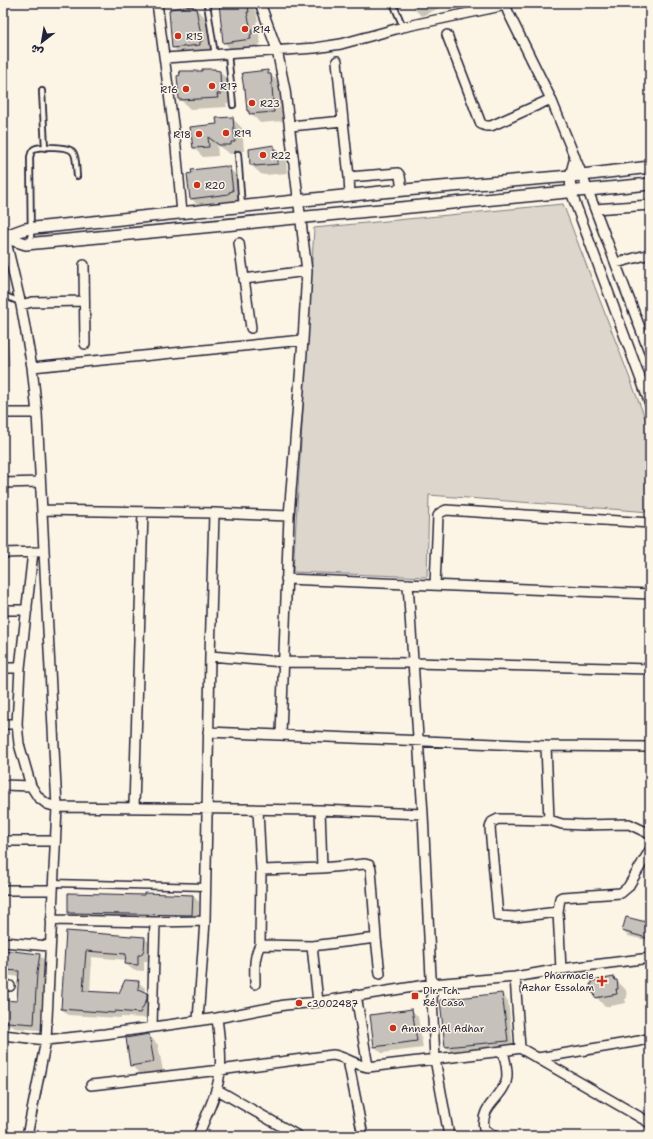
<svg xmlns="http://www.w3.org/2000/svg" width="653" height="1139" viewBox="0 0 653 1139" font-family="'Shantell Sans','Playpen Sans Arabic',sans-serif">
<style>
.green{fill:#dcd6cc;stroke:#7f7c84}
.shadow{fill:#0003}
.building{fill:#c6c1bb;stroke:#22223b}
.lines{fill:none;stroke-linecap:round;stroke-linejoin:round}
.service-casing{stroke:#22223b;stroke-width:8}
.pedestrian-casing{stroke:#22223b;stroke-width:9}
.minor-casing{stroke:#22223b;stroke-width:12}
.tertiary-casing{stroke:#22223b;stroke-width:14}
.service{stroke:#fcf5e5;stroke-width:4.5}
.pedestrian{stroke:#fcf5e5;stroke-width:6}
.minor{stroke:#fcf5e5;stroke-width:9}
.tertiary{stroke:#fcf5e5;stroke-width:11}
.poi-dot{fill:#c8321e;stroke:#fcf5e5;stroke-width:1.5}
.labels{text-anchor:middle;stroke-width:3;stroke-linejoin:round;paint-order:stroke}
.poi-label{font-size:10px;fill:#22223b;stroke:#fcf5e5;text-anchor:start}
</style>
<rect width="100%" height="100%" fill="#fcf5e5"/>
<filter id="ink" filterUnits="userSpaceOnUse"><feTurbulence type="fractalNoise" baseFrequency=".025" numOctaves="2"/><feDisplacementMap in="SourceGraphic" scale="8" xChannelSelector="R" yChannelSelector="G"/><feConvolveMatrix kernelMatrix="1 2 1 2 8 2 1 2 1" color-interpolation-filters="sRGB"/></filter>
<g filter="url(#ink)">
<path class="green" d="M563,204L650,431V512L429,495L427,577L293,572L314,228Z
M3,317H6L9,366H3Z"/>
<path class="shadow" d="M219,3H248L256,11L258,21L256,22L261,44H259L260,48L233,52L224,42Z
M412,3H450L422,16L415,10Z
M193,7L196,9L206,18L211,50H209V54L183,57L173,47Z
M267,71L280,84L283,121L260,123L248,110Z
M203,72H220L229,81L230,103H226L227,107L190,109L180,99Z
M232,118L242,128L244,151H240V154H230L217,145L218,156L203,157L194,148L218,124Z
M274,146L286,160L287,173L265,175L261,174L251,165Z
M229,168L239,178L242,200L238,201V203L200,208L191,198Z
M144,896H193L199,902L198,921L75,919L69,912Z
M650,924V941L628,936L623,931Z
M67,932L144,938L151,944L150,956L148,961H144V971L133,970L126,964V960L92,957L90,992L119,994L138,982L145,988L144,993L153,1001V1006L147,1018L121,1017L120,1018L68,1015L62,1009Z
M3,951L39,955L46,961L43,980L40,1030L15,1028L12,1026L3,1025V1001L18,1002L22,977L3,975Z
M614,978L626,990L627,998L625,999L626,1003L605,1007L593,993Z
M502,994L508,1001L513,1047L453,1053L446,1047Z
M412,1010L418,1017L423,1048L382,1053L375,1047Z
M149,1035L158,1045L163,1071L141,1075L131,1065Z"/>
<path class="building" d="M219,3H247L249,12H247L252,34L250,35L251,39L223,43Z
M193,6V8H196L202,41H200V45L172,48L169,11H170V9Z
M202,69H215V70L220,71L221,94H217L218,98L179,100L177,76L180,75L179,71H202Z
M268,70V74H271L274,112L249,114V111H247L245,89H244L242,77L243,76L242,73Z
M233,117L235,142H231V145H219L208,137L209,147L193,148L190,127L217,124L216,118Z
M274,145V150H277L278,164L255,166V165H250L249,149Z
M226,166V167H230L233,191L229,192V194L190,199L187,174L192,173L191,170Z
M68,893L144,895V893L193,895L192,915L68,913Z
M626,917L650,923V939L622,931Z
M66,931L145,937L144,950L141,955H138V965L125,964L126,954L86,951L83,991L119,993L125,980L139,981L138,989L147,993V999L140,1013L115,1011L114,1013L61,1009Z
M3,950L40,954L37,973L34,1024L7,1022V1020H3V1000L17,1001L19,971L4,970L5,964L3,963Z
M614,977L615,980H617L618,989H616L617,994L595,998L594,993H592L590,984H592V981Z
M502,993L508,1041L445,1047L440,1000Z
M412,1009L417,1041L374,1047L370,1015Z
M149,1034L154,1062L130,1066L126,1038Z"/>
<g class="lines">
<g class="service-casing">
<path id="service" d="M393,3L403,27
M207,4L215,55
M228,54L233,105
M42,91L45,148
M238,154L242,207
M31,244L30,157C31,154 31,151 34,149C40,146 69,146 73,152C77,157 76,169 77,176
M3,295L20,302"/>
</g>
<g class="pedestrian-casing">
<path id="pedestrian" d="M53,883L206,887"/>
</g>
<g class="minor-casing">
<path id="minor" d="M157,3L176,147L182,213
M260,3L277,50L285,90L307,271L303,340L289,516L281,734
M505,3L508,12L551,99L582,175L650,354
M447,35L481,124L486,126H491L551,99
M165,58L315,48L341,44L403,27L506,5
M337,61L343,121
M290,126L343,121L349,177L398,173L400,176L402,190
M575,157L570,176L571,192L650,404
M349,177L350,195
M595,209L650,205
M3,229L21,305L32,367L37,413L57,807L46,1040L27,1136
M239,243L251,328
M616,263L650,254
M84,265L85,344
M244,279L307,271
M21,305L32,302L84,301
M32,367L303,340
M3,413H37
M3,483L40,482
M42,510L214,513L289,516
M33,552L20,668L17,724L19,744L31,786L38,797L47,804L57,807L320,810L423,814
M3,553L38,552
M286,579L650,594
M408,584L423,814L435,1059L449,1136
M435,585L438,516L440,513L446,510L650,523
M3,610H27
M210,656L283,662L413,663L650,669
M3,668H20
M3,724H17
M208,732L546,746L650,747
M546,746L549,820
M3,785L31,786
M134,807L143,512
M320,810L322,868
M3,841H55
M261,870L322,868L365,864L369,865L371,869L376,938L380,974
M3,890H52
M558,912L515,917L498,916L490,828L492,822L498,819L549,820L562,824L583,825L629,824L650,834
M51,920L155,922L205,921
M3,942L49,946
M260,945L312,946L376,938
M312,946L318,1002
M561,969L558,912L560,898L562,897L621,893L628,887L650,850
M515,977L520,1048
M255,984C255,971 253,958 260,945L261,870L258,810
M3,985L10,986
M356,995L368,1067
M198,1020L205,921L210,656L214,513
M152,1026L155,922
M3,1035L46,1040L105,1034L217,1018L285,1005L318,1002L432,984L515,977L561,969L650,958
M538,1058L639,1041L650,1038
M348,1060L363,1136
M91,1085L220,1070L333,1055C346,1057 355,1065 368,1067L503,1051L520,1048L650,1123
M216,1089L298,1136
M198,1136C206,1115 218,1093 220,1071C222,1054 219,1035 217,1018
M494,1136L484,1129C480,1106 500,1100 506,1082C509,1073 505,1060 503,1051"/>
</g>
<g class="tertiary-casing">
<path id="tertiary" d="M3,237L25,229L381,192L582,175L650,167
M4,237L26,244L650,184"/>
</g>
<use href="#service" class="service"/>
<use href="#pedestrian" class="pedestrian"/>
<use href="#minor" class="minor"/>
<use href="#tertiary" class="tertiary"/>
</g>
</g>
<g class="poi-dot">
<circle cx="245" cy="29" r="4"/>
<circle cx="178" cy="36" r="4"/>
<circle cx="212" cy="86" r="4"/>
<circle cx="186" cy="89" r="4"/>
<circle cx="252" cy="103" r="4"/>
<circle cx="226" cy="133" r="4"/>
<circle cx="199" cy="134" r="4"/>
<circle cx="263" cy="155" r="4"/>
<circle cx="197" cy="185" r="4"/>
<path d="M600 975h4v4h4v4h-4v4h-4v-4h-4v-4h4z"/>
<rect x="411" y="992" width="8" height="8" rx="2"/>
<circle cx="299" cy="1003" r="4"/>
<circle cx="393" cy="1028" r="4"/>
</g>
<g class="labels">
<g class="poi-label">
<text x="253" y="33">R14</text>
<text x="186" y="40">R15</text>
<text x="220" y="90">R17</text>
<text x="178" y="93" text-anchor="end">R16</text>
<text x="260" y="107">R23</text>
<text x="234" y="137">R19</text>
<text x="191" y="138" text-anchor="end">R18</text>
<text x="271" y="159">R22</text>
<text x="205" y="189">R20</text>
<text x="594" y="979" text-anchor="end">Pharmacie<tspan x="594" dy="12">Azhar Essalam</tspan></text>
<text x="423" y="994">Dir. Tch.<tspan x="423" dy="12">Ré. Casa</tspan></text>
<text x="307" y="1007">c3002487</text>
<text x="401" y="1032">Annexe Al Adhar</text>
</g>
</g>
<rect width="653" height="1139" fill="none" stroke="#fcf5e5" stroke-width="16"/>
<rect x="8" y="8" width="637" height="1123" fill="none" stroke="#22223b" stroke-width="1.5" filter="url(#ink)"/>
<g transform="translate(42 42) rotate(211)" stroke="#fcf5e5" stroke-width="3" paint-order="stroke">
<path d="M0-3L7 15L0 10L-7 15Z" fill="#22223b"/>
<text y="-6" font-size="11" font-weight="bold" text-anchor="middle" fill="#22223b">ش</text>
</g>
</svg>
